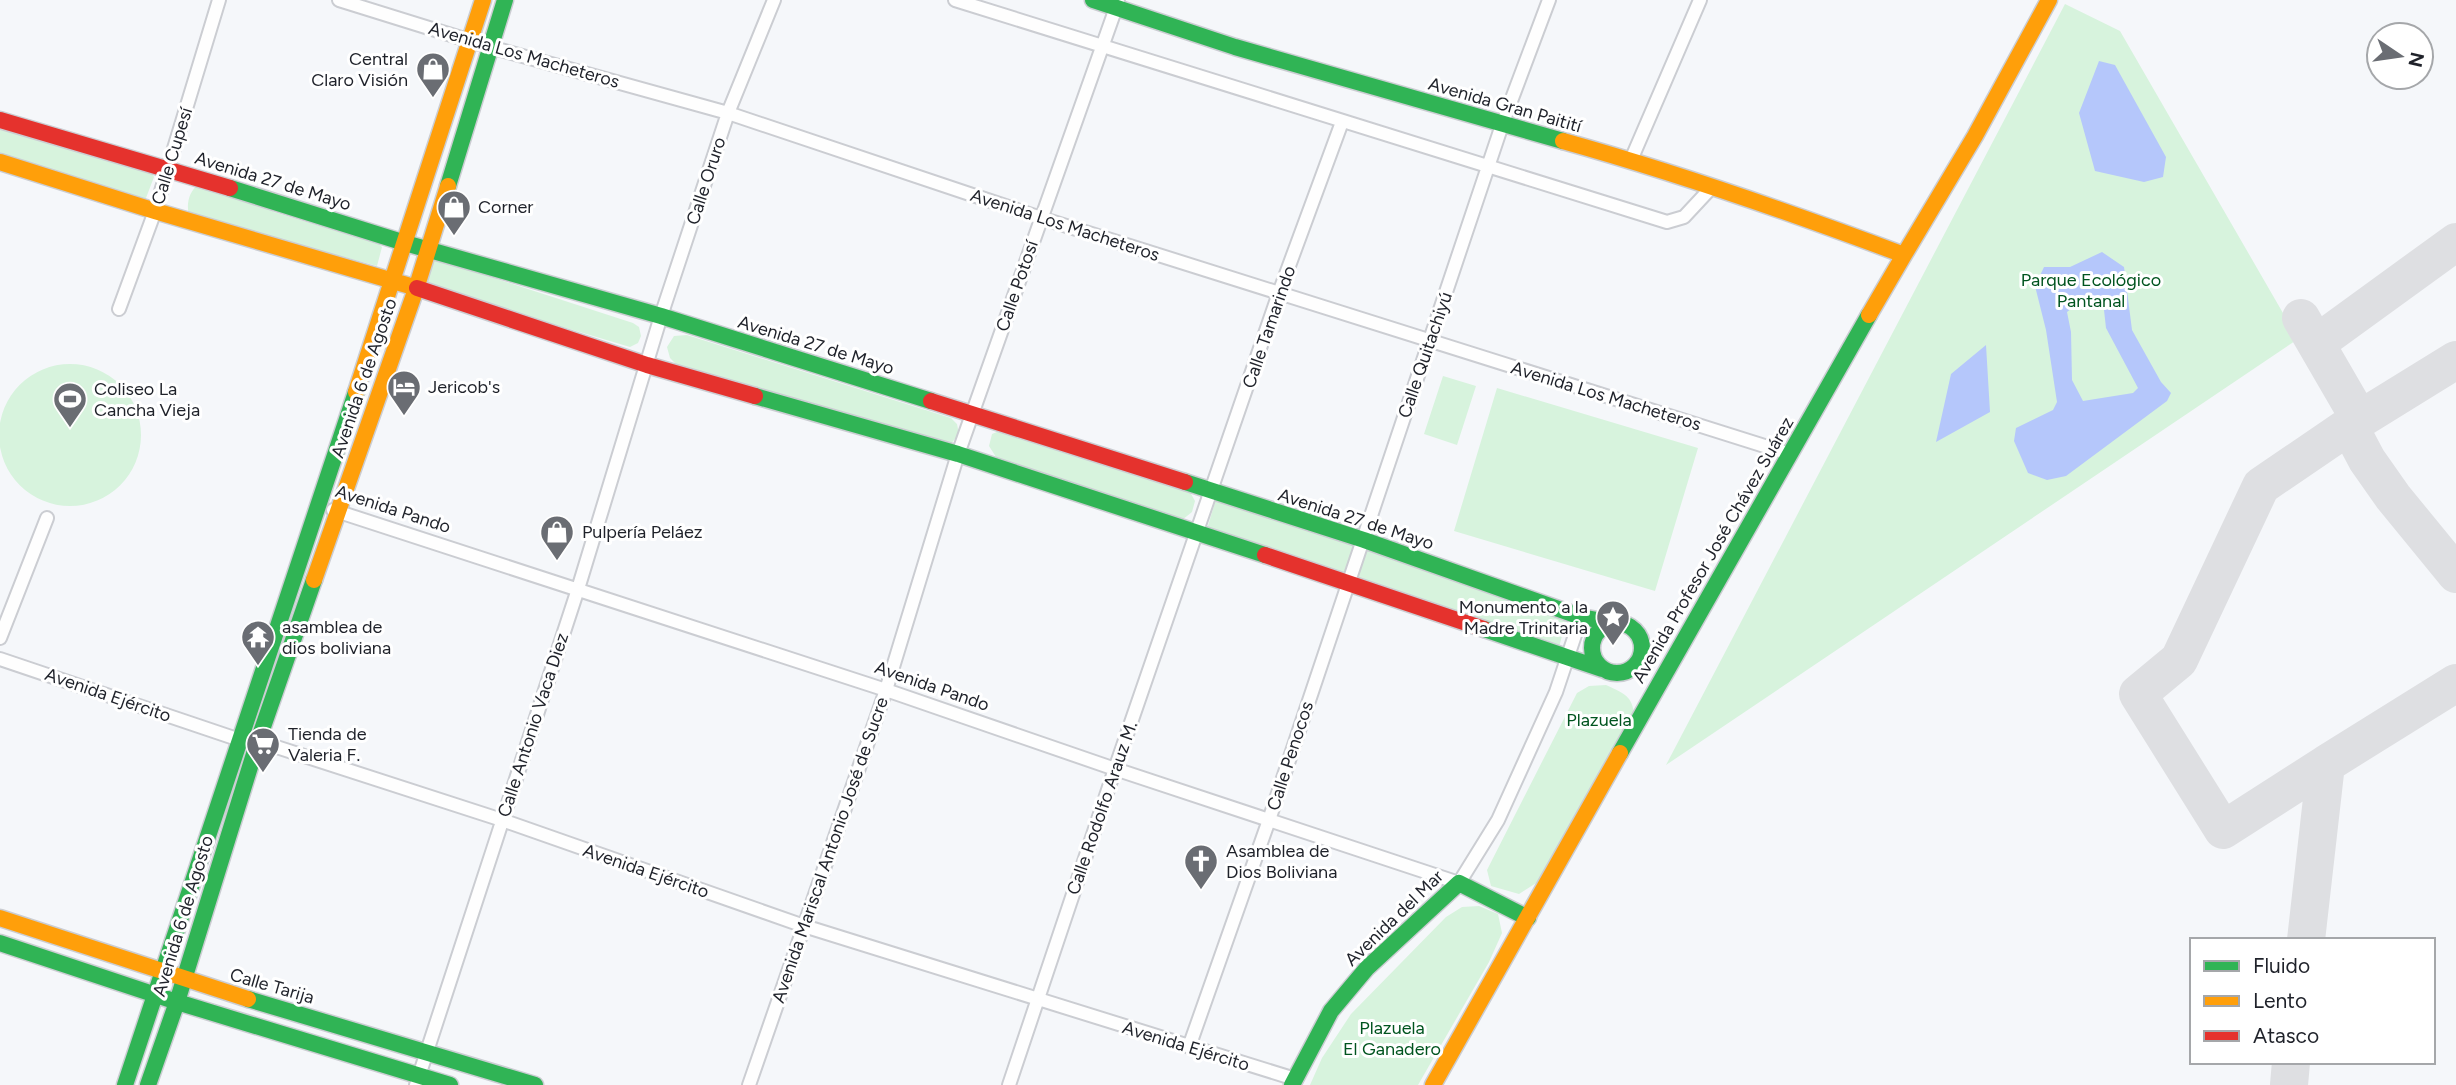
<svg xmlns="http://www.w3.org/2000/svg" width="2456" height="1085" viewBox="0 0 2456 1085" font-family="Figtree,sans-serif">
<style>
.green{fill:#d7f3dd}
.water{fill:#b5c7fb;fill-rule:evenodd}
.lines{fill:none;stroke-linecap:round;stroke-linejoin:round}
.taxiway{stroke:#dedfe2;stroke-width:38}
.street-casing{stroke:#cbcdd2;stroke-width:16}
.fast-casing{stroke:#cbcdd2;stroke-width:19}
.slow-casing{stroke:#cbcdd2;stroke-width:19}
.jam-casing{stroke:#cbcdd2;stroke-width:19}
.street{stroke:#fefefe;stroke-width:12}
.fast{stroke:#30b455;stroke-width:16}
.slow{stroke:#ff9f0a;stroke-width:16}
.jam{stroke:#e5322d;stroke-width:16}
.labels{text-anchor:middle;stroke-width:6;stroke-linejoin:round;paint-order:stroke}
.street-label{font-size:18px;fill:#1f222a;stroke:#fff}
.poi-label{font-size:18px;fill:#1f222a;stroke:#fff;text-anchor:start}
.park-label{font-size:18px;fill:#00541f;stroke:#fff}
</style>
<rect width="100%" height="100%" fill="#f5f7fa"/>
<path class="green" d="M2065,4L2120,31L2298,339L1666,765Z
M0,127L152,173L154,177L146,198L142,200L0,154Z
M199,184L265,204L274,212L379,244L382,247L377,266L189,215C186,204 189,191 199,184Z
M432,258L633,323L639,327L641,336L638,343L630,347L424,286Z
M687,335L951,418L957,424L959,434L950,445L677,365L670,358L667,347L674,336Z
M-1 435a71 71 0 1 1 142 0a71 71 0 1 1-142 0Z
M1443,376L1476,386L1457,445L1424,434Z
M1497,388L1698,448L1655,591L1454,531Z
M1004,429L1190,492L1195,501L1192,512L1182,520L1167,517L996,457L989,446L992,434Z
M1216,499L1355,543L1342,578L1207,529Z
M1368,548L1568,613L1558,651L1354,580Z
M1606,685C1628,695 1633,697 1635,721L1541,880L1519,894L1491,886L1487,870L1577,693L1589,686Z
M1479,906L1498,914L1502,933L1489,962L1418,1085H1310L1322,1058L1351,1014L1446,917L1462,907Z"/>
<path class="water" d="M2099,61L2115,65L2166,157L2163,177L2144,182L2095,171L2079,113Z
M2102,252L2124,267L2132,330L2161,382L2171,393L2167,401L2066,476L2047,480L2028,473L2014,441L2016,428L2053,410L2057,402L2046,330L2035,286L2044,267H2070ZM2085,298L2103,301L2106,328L2138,388L2133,393L2083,401L2072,380L2071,332L2067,312Z
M1986,345L1990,412L1936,442L1951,374Z"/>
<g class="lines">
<path class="taxiway" d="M2301,318L2359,418
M2317,343L2456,242
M2456,360L2349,426L2367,460L2393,497L2456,574
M2326,764L2223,830L2138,694L2179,660L2261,486L2349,426
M2306,940L2326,764L2456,683
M2289,1085L2291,1062"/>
<g class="street-casing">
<path id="street" d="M339,0L490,47L728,113L1041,218L1790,454
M955,0L1667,222L1684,217L1711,188
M1631,160L1700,0
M119,309L155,211L219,0
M333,510L886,690L1115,769L1459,883L1498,820L1556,692L1581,617
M0,638L47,518
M0,659L240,740L258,741L502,820L804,926L1295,1079
M1189,1047L1269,820L1502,125L1549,0
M416,1085L578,589L661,316L728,113L774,0
M749,1085L886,690L958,454L1118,2
M1009,1085L1115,769L1279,293L1342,122"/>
</g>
<g class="fast-casing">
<path id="fast" d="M1093,0L1235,47L1563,141
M448,186L505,0
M230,188L405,243L661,316L931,401
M755,396L958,454L1265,555
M1185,482L1364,540L1581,617L1614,623
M1592 648a25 25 0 1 1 50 0a25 25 0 1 1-50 0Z
M1484,629L1602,669
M1620,753L1869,315
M0,943L177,1002L450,1085
M248,999L535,1085
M125,1085L356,392
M148,1085L177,1002L258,741L314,580
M1292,1085L1331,1011L1367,968L1459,883L1528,918"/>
</g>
<g class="slow-casing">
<path id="slow" d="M1563,141C1678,173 1792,213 1904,255L1869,315
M0,162L155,211L417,288
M1904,255L1975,136L2049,0
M356,392L483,0
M314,580L416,289L448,186
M0,918L248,999
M1433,1085L1620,753"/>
</g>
<g class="jam-casing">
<path id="jam" d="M0,120L230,188
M417,288L647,365L755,396
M931,401L1185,482
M1265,555L1484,629"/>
</g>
<use href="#street" class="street"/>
<use href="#fast" class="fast"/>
<use href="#slow" class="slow"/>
<use href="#jam" class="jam"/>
</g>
<defs>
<g id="shop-pin" transform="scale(1.75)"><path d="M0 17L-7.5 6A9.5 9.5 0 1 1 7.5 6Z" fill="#6a6d73" stroke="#fff"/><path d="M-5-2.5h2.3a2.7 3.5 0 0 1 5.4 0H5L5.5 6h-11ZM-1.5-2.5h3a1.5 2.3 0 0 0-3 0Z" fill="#fff"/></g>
<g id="hotel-pin" transform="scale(1.75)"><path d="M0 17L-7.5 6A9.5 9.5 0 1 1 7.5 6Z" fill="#6a6d73" stroke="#fff"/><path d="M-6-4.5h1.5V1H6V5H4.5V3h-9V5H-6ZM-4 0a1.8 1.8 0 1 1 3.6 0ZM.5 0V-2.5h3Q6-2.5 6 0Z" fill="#fff"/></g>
<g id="stadium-pin" transform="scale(1.75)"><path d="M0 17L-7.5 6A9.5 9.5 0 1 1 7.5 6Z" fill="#6a6d73" stroke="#fff"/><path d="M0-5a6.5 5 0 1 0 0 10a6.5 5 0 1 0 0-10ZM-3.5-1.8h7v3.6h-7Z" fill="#fff"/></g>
<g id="sight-pin" transform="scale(1.75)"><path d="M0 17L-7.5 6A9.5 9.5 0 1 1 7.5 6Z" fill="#6a6d73" stroke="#fff"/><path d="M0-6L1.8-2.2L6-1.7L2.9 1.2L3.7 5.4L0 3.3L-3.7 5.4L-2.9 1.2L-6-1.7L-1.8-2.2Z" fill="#fff"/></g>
<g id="temple-pin" transform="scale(1.75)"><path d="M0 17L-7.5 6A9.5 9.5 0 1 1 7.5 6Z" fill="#6a6d73" stroke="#fff"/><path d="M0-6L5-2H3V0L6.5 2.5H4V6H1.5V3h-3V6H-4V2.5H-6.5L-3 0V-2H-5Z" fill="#fff"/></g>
<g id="supermarket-pin" transform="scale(1.75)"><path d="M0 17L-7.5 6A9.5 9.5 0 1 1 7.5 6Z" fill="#6a6d73" stroke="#fff"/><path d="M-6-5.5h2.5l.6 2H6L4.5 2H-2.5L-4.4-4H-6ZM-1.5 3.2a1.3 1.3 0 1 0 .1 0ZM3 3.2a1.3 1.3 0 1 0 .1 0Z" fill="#fff"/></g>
<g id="church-pin" transform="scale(1.75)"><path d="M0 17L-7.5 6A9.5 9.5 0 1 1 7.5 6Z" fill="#6a6d73" stroke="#fff"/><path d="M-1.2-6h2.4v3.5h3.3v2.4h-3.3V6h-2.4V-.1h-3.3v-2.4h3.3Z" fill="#fff"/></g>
</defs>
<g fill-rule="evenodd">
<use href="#shop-pin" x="433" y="69"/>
<use href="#shop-pin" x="454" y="207"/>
<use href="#hotel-pin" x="404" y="387"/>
<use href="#stadium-pin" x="70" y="399"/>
<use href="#shop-pin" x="557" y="532"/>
<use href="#sight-pin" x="1613" y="617"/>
<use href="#temple-pin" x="258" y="637"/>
<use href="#supermarket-pin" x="263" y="744"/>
<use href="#church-pin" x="1201" y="861"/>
</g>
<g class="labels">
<g class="street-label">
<text transform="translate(524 55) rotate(16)" y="6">Avenida Los Macheteros</text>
<text transform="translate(1505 105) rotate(16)" y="6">Avenida Gran Paitití</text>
<text transform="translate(172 156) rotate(-73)" y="6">Calle Cupesí</text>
<text transform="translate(273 181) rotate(17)" y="6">Avenida 27 de Mayo</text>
<text transform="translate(706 181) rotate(-72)" y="6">Calle Oruro</text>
<text transform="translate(1065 225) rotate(18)" y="6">Avenida Los Macheteros</text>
<text transform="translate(1017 286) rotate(-71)" y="6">Calle Potosí</text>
<text transform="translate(1269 327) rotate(-71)" y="6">Calle Tamarindo</text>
<text transform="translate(816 345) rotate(17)" y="6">Avenida 27 de Mayo</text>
<text transform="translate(1425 355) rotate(-71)" y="6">Calle Quitachiyú</text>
<text transform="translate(364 378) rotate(-71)" y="6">Avenida 6 de Agosto</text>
<text transform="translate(1606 396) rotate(17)" y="6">Avenida Los Macheteros</text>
<text transform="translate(393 509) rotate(18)" y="6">Avenida Pando</text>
<text transform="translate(1356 519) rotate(18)" y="6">Avenida 27 de Mayo</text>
<text transform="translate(1713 550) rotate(-60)" y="6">Avenida Profesor José Chávez Suárez</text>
<text transform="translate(932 686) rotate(19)" y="6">Avenida Pando</text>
<text transform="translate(108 695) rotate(19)" y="6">Avenida Ejército</text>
<text transform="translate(533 725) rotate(-72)" y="6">Calle Antonio Vaca Diez</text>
<text transform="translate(1290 756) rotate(-72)" y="6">Calle Penocos</text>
<text transform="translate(1102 808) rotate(-71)" y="6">Calle Rodolfo Arauz M.</text>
<text transform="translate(830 850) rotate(-71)" y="6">Avenida Mariscal Antonio José de Sucre</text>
<text transform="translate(646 871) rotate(19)" y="6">Avenida Ejército</text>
<text transform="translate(183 916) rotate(-73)" y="6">Avenida 6 de Agosto</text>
<text transform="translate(1394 918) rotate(-44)" y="6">Avenida del Mar</text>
<text transform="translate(272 986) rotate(16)" y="6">Calle Tarija</text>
<text transform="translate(1186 1046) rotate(17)" y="6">Avenida Ejército</text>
</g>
<g class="poi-label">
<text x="408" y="65" text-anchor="end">Central<tspan x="408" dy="21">Claro Visión</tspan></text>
<text x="478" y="213">Corner</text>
<text x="428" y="393">Jericob's</text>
<text x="94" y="395">Coliseo La<tspan x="94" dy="21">Cancha Vieja</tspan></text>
<text x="582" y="538">Pulpería Peláez</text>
<text x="1588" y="613" text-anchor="end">Monumento a la<tspan x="1588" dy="21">Madre Trinitaria</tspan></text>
<text x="282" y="633">asamblea de<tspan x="282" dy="21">dios boliviana</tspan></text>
<text x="288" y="740">Tienda de<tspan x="288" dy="21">Valeria F.</tspan></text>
<text x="1226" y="857">Asamblea de<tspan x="1226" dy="21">Dios Boliviana</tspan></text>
</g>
<g class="park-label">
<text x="2091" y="286">Parque Ecológico<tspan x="2091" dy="21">Pantanal</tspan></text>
<text x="1599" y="726">Plazuela</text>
<text x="1392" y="1034">Plazuela<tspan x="1392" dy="21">El Ganadero</tspan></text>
</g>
</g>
<rect x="2190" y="938" width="245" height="126" fill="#ffffff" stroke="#a5a7aa" stroke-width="2"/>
<rect x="2204" y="961" width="35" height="10" fill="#30b455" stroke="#a5a7aa" stroke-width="2"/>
<text x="2253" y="973" font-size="21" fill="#1f222a">Fluido</text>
<rect x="2204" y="996" width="35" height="10" fill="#ff9f0a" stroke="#a5a7aa" stroke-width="2"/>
<text x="2253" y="1008" font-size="21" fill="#1f222a">Lento</text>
<rect x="2204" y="1031" width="35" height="10" fill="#e5322d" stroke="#a5a7aa" stroke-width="2"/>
<text x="2253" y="1043" font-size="21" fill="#1f222a">Atasco</text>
<g transform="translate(2400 56) rotate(103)"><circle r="33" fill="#ffffff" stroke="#a5a7aa" stroke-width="2"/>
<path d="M0-5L12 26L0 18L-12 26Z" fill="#6a6d73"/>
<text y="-10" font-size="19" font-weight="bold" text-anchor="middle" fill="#1f222a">N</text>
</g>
</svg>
